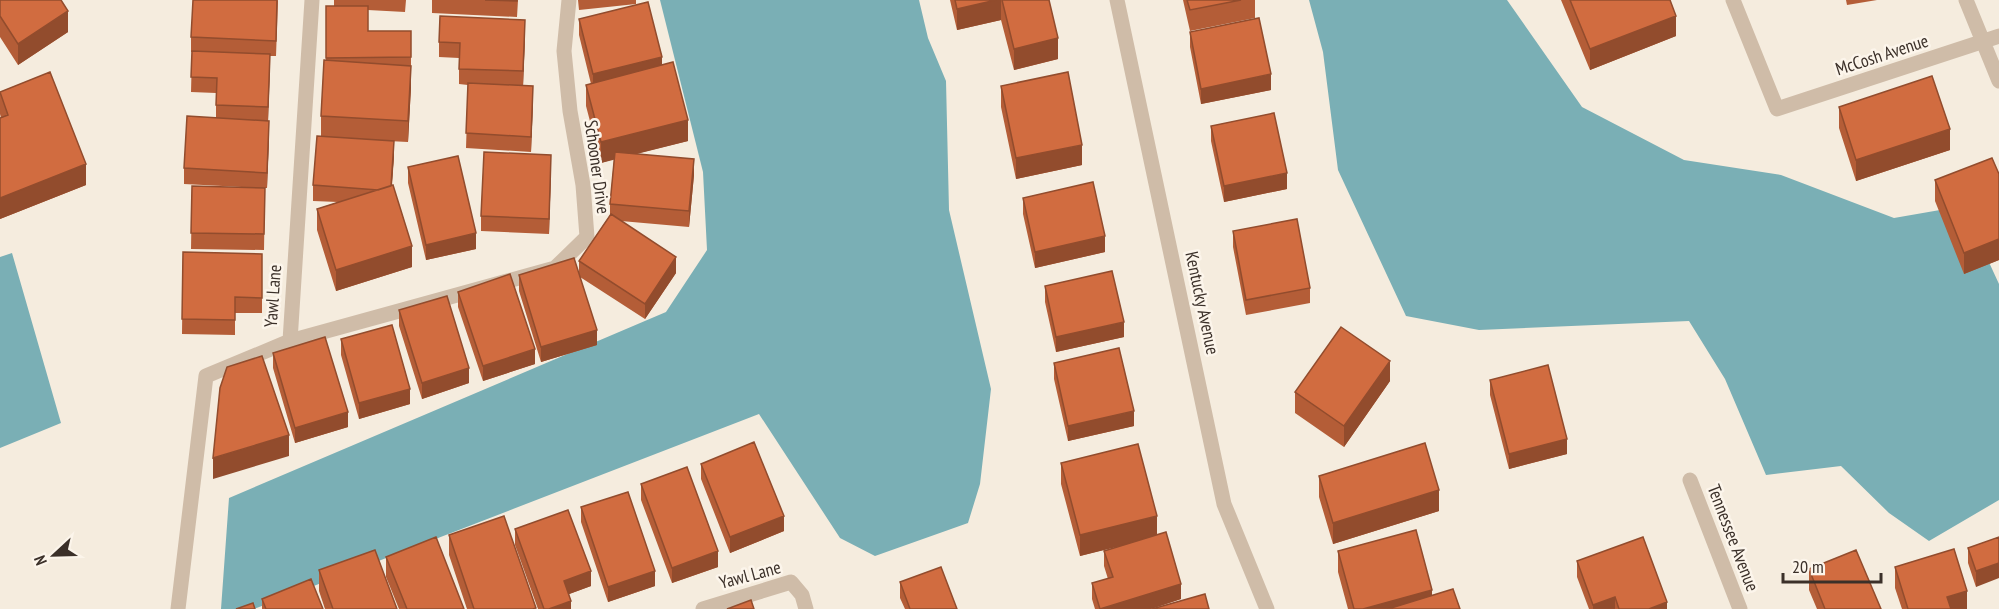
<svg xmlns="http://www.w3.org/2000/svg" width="1999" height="609" viewBox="0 0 1999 609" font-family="'PT Sans Narrow',sans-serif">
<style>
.water{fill:#7aafb5}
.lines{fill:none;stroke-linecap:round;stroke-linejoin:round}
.street{stroke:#cfbca8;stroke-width:15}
.wall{fill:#b45d37}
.shaded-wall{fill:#924c2d}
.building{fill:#d16c40;stroke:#924c2d;stroke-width:1.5}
.labels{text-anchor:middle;stroke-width:5;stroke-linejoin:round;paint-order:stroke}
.street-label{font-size:18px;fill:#3b3029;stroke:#fcf5eb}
</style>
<rect width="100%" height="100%" fill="#f5ecde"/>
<path class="water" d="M660,0H919L928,38L946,81L949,210L991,389L980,484L968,523L875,556L840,538L759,414L254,609H221L229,498L666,312L707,250L703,172Z
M1309,0H1507L1582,107L1684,160L1781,175L1894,218L1963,206L1999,284V500L1929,541L1889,513L1841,466L1766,475L1725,379L1689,321L1479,330L1406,316L1338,170L1323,52Z
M12,253L61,423L0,448V257Z"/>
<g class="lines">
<path class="street" d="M1117,0L1224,504L1267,609
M1733,0L1777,109L1999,36
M1966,0L1999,81
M290,341L312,0
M1690,480L1740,609
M178,609L206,376L290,341L555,268L587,237L583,185L570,111L564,51L569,0
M703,609L791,582L802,595L806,609"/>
</g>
<path class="wall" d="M0,0L68,32L18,65L0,37Z
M278,0L276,56H270L268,121L269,136L267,188H265L264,250L191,249L192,186L260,188L184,184V168L216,118V93L191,92L192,52H191V37Z
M334,0H406L405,12L368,10V31H411V87L408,142L388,141L394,156L392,186L412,267L336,291L317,230V209L338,202L313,201V185L321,136V116L326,61V6H334Z
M432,0H518L517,17L432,13Z
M578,0H636V4L579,10Z
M950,0H1049L1058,59L1014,70L1001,20L957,30Z
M1183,0H1255V18L1190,31Z
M1561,0H1670L1676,36L1590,70Z
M1846,0H1877L1847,5Z
M579,19L662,65L688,141L635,154L694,175L689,227L621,221L676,273L645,319L580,277L597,345L541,362L519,291V275H579V261L610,215V204L614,159L601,163L586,106V85L591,84L579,35Z
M1190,32L1271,90L1201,104L1190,47Z
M525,35L523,86L533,101L531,152L466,148L468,85L459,84V58L439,57V42Z
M1001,86L1082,165L1016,179L1001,107Z
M0,92L86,185L0,219V118H1L0,114Z
M1839,107L1950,150L1856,181L1839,128Z
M1211,126L1287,189L1224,202L1211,141Z
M408,167L476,249L426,260L408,183Z
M551,170L549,234L481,231V216Z
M1999,174V260L1964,274L1935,201V180Z
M1023,198L1105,252L1035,268L1023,214Z
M1233,231L1310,288V303L1246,315L1233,247Z
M183,252L262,254V313H235V335L182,334Z
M1045,286L1124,337L1056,352L1045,302Z
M458,292L535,364L483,381L458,307Z
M399,310L469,383L422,399L399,326Z
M341,339L410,404L359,419L341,355Z
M273,353L348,427L295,443L273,368Z
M1054,363L1134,426L1068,441L1054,379Z
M1490,380L1567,454L1509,469L1490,395Z
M1390,381L1344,447L1295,413V392Z
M1061,463L1157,535L1181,599L1151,609H1095L1092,599V583L1108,579L1104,566V551L1126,544L1080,556L1061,484Z
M701,464L784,531L730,553L701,479Z
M1319,476L1439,511L1333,544L1319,497Z
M641,484L718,567L672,583L641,500Z
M581,507L655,586L608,602L581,522Z
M515,529L591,586L569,594L571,609H538L515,545Z
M449,535L536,609H467L449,555Z
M1999,537L1976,587L1968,563V548Z
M1338,551L1432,595L1460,609H1348L1338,572Z
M386,557L464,609H399L386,577Z
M1577,561L1667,609H1589L1577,577Z
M1895,567L1967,609H1902L1895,588Z
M1809,569L1881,609H1817L1809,590Z
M319,570L397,609H325L319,591Z
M900,582L957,609H905L900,598Z
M262,599L323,609H262Z"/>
<path class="shaded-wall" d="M996,0H1001V20L957,30V9Z
M68,11V32L18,65V44Z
M1676,16V36L1590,70V49Z
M525,20V35L523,87V71Z
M1058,38V59L1014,70V49Z
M270,54V69L268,122V107Z
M662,57V72L593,89V74Z
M411,66V87L408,142V121Z
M1271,74V90L1201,104V89Z
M533,86V101L531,152V137Z
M688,120V141L601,163V142Z
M269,121V136L267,188V173Z
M1950,129V150L1856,181V160Z
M394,141V156L390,206V191Z
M1082,145V165L1016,179V158Z
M551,155V170L549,234V219Z
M694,159V175L689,227V211Z
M86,164V185L0,219V198Z
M1287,173V189L1224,202V186Z
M476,233V249L426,260V245Z
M1105,236V252L1035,268V252Z
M1999,239V260L1964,274V253Z
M412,246V267L336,291V270Z
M676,257V273L645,319V304Z
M1124,322V337L1056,352V337Z
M597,330V345L541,362V347Z
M535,349V364L483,381V366Z
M1390,361V381L1344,447V426Z
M469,368V383L422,399V383Z
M410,389V404L359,419V403Z
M1134,411V426L1068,441V426Z
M348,412V427L295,443V428Z
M289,435V456L213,479V458Z
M1567,439V454L1509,469V454Z
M1439,490V511L1333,544V523Z
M784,516V531L730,553V537Z
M1157,516V537L1080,556V535Z
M718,551V567L672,583V568Z
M1999,563V578L1976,587V571Z
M591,571V586L564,596V581Z
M655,571V586L608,602V587Z
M1181,584V599L1151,609H1101Z
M1432,590V609H1363Z
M1967,591V609H1947V597Z
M1615,597V609H1593V605Z
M571,601V609H549Z
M1667,602V609H1649Z"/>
<path class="building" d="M0,0H61L68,11L18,44L0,16Z
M193,0H277L276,41L191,37Z
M485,0H517V1Z
M955,0H996L957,9Z
M1002,0H1049L1058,38L1014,49Z
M1187,0H1241L1190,10Z
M1570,0H1670L1676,16L1590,49Z
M648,2L662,57L593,74L579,19Z
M326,6H368V31H411V57L326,58Z
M440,16L525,20L523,71L459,69L460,43L439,42Z
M1259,18L1271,74L1201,89L1190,32Z
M192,51L270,54L268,107L216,105L217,78L191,77Z
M324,60L411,66L408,121L321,116Z
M673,62L688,120L601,142L586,85Z
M50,72L86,164L0,198V118L8,115L0,92Z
M1068,72L1082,145L1016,158L1001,86Z
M1932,76L1950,129L1856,160L1839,107Z
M468,83L533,86L531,137L466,133Z
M1274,113L1287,173L1224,186L1211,126Z
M187,116L269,121L267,173L184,168Z
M317,136L394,141L391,186L378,190L313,185Z
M484,152L551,155L549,219L481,216Z
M615,152L694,159L689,211L610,204Z
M458,156L476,233L426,245L408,167Z
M1992,158L1999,174V239L1964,253L1935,180Z
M1093,182L1105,236L1035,252L1023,198Z
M393,185L412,246L336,270L317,209Z
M192,186L265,188L264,234L191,233Z
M611,214L676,257L645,304L579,261Z
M1297,219L1310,288L1246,300L1233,231Z
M183,252L262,254V298L235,297V320L182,319Z
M574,258L597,330L541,347L519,275Z
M1112,271L1124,322L1056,337L1045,286Z
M510,274L535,349L483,366L458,292Z
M447,296L469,368L422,383L399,310Z
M392,325L410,389L359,403L341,339Z
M1341,327L1390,361L1344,426L1295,392Z
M325,337L348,412L295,428L273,353Z
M1119,348L1134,411L1068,426L1054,363Z
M262,356L289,435L213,458L220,388L227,367Z
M1548,365L1567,439L1509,454L1490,380Z
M754,442L784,516L730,537L701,464Z
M1425,443L1439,490L1333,523L1319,476Z
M1138,444L1157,516L1080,535L1061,463Z
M687,467L718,551L672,568L641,484Z
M628,492L655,571L608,587L581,507Z
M568,510L591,571L564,581L571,601L549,609H544L515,529Z
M504,516L536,608L533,609H474L449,535Z
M1416,530L1432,590L1363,609H1354L1338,551Z
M1166,532L1181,584L1100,609L1092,583L1113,577L1104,551Z
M436,537L464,609H407L386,557Z
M1643,537L1667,602L1649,609H1619L1615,597L1593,605L1577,561Z
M1999,537V563L1976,571L1968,548Z
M1954,549L1967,591L1947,597L1951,609H1908L1895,567Z
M375,550L397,609H333L319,570Z
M1856,550L1881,609H1825L1809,569Z
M941,567L957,609H910L900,582Z
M311,579L323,609H266L262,599Z
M1453,589L1460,609H1388Z
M1205,594L1209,609H1152Z
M751,600L754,609H727Z
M253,603L255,609H236Z"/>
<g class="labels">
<g class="street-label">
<text transform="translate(1882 55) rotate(-18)" y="6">McCosh Avenue</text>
<text transform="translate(597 167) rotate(82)" y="6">Schooner Drive</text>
<text transform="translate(273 296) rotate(-86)" y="6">Yawl Lane</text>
<text transform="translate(1202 303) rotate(78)" y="6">Kentucky Avenue</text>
<text transform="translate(1733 538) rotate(69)" y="6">Tennessee Avenue</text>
<text transform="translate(750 575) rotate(-15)" y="6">Yawl Lane</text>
</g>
</g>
<g transform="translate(54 555) rotate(248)" stroke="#fcf5eb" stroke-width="4.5" paint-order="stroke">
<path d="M0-4.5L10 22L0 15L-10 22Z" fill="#3b3029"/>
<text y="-9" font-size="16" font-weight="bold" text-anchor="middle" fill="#3b3029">N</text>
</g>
<path d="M1783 573v9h98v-9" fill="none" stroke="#3b3029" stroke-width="3"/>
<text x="1792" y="573" font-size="18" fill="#3b3029" stroke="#fcf5eb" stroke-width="4.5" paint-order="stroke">20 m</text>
</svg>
